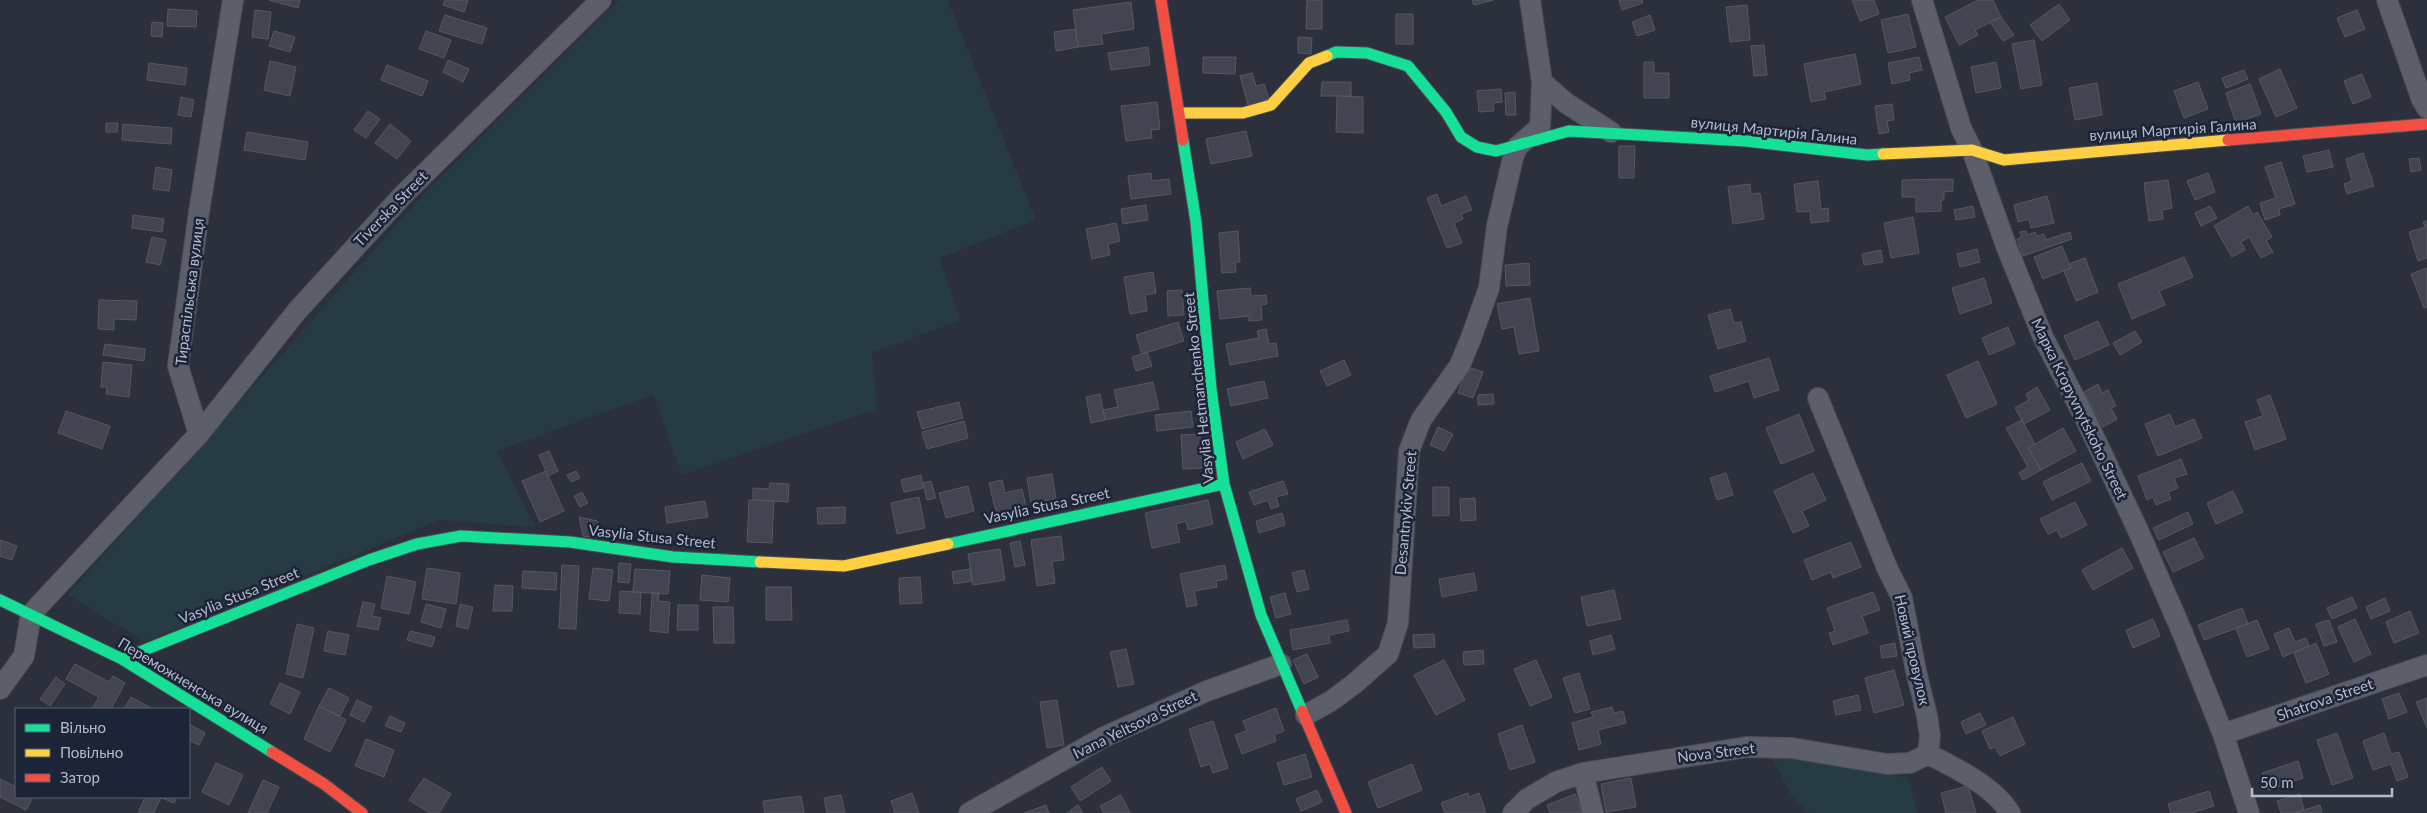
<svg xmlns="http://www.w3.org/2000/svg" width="2427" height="813" viewBox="0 0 2427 813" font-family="Lato,sans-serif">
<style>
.green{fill:#263b43}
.building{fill:#424551;stroke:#535863}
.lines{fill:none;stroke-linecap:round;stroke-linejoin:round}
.street-casing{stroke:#494d56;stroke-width:22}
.fast-casing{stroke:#494d56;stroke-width:13}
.slow-casing{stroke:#494d56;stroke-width:13}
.jam-casing{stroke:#494d56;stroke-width:13}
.street{stroke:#5c5f69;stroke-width:20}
.fast{stroke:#16e098;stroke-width:11}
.slow{stroke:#ffcf43;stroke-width:11}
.jam{stroke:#f24e42;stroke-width:11}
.labels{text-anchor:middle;stroke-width:5;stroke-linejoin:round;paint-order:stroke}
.street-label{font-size:15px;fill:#b5bbcd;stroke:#1c2438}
</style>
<rect width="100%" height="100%" fill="#2b303c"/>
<path class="green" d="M619,0H948L1036,220L940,258L960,321L872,352L877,409L682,475L653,395L497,451L535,527L439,520L145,642L68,595L423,195Z
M1770,754L1907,777L1918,813H1809L1791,795Z"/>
<path class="building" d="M269,0H300L298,8Z
M445,0H468L464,12L443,5Z
M1307,0H1322V29H1306Z
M1472,0H1494L1474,5Z
M1619,0H1642L1643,3L1622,10Z
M1852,0H1874L1879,14L1860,21Z
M1978,0H1993L2001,17L1975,30L1978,35L1959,45L1945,17Z
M1131,2L1134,29L1101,34L1103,44L1078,47L1073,10Z
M2059,4L2070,20L2042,41L2030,25Z
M1747,5L1750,40L1730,42L1726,7Z
M168,9L197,11L196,27L167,26Z
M255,10L271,12L268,39L252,37Z
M2357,10L2365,29L2345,37L2337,18Z
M1396,14H1413V44H1396Z
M1908,14L1916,47L1888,53L1881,20Z
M445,15L487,28L482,44L439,31Z
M1650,15L1655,30L1637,36L1632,22Z
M2001,17L2014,35L2003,41L1990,22Z
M152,22L163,23L162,37L151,36Z
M1076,29L1078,47L1056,51L1054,32Z
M274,31L295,37L290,52L269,46Z
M426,31L451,40L444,58L419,49Z
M1298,37L1312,38L1311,54L1298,53Z
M2034,40L2042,85L2021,89L2012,44Z
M1764,45L1767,75L1754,76L1751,46Z
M1148,47L1150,65L1111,70L1108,53Z
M1855,54L1861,84L1824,92L1826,99L1811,102L1804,64Z
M1203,57H1236L1235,74L1203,73Z
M1919,57L1922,70L1909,73L1910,80L1892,84L1888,63Z
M448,60L469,69L463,82L443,72Z
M270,61L296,67L290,96L264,90Z
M1644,62H1654V73H1669V98H1644Z
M1996,62L2001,88L1976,93L1971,67Z
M149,63L187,68L185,85L147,80Z
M387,65L428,81L422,96L381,80Z
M2280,69L2297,108L2276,117L2259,79Z
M2244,70L2248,79L2226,88L2222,78Z
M1252,73L1256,86L1264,84L1269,99L1248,105L1240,76Z
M2362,74L2371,97L2353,104L2344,81Z
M1322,82H1351V96H1321Z
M2198,82L2208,109L2184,118L2174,91Z
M2097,83L2102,115L2075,120L2069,88Z
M2250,84L2261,114L2236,123L2226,93Z
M1501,89L1502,102L1493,103L1494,111L1479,112L1477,91Z
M1515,92L1516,115H1506L1505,93Z
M1337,96L1363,97V133L1336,132Z
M181,97L194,100L191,117L178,115Z
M1157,102L1160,129L1151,130L1152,138L1126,141L1121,106Z
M1892,104L1894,120L1887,121L1889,132L1879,134L1875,106Z
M368,111L380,119L366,138L354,130Z
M106,123H118L117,132H106Z
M123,124L172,128L171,144L122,140Z
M390,124L411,141L397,159L375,143Z
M1246,131L1252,156L1211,164L1206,139Z
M247,132L308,142L305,160L244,150Z
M1619,146H1635L1634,178H1619Z
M2329,150L2333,167L2307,172L2303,156Z
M2363,153L2374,186L2347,194L2344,184L2352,181L2346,159Z
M2419,158L2421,170L2411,172L2409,159Z
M2281,162L2295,204L2279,209L2280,215L2265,220L2260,203L2276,198L2265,167Z
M156,167L172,170L169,191L153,189Z
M1151,173L1152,181L1169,179L1171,194L1131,199L1128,176Z
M2208,173L2215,192L2195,200L2187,181Z
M1953,179V191L1944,192V200H1941V211L1916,212V197H1902V180Z
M2168,180L2172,208L2162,210L2163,219L2149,221L2144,183Z
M1818,181L1821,209L1828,208L1829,221L1811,223L1810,211L1797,212L1794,184Z
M1750,184L1751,194L1760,193L1764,219L1733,224L1728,187Z
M1437,194L1441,206L1466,196L1472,210L1461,214L1463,219L1454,223L1462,243L1447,248L1427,198Z
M2047,196L2054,223L2031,228L2029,219L2018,222L2014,205Z
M1146,205L1148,220L1123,224L1121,209Z
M1973,206L1975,217L1956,220L1954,210Z
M2210,206L2217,218L2201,226L2195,213Z
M2248,206L2253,215L2257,212L2272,237L2266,241L2273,252L2261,258L2249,237L2241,242L2245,250L2232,257L2214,226Z
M133,215L164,219L162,232L132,228Z
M1913,217L1919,253L1891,258L1884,223Z
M2427,221V258L2418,261L2409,232L2425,227L2423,222Z
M1116,223L1120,241L1108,244L1110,255L1092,259L1086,229Z
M1238,231L1240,262H1235L1236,272L1222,273L1219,233Z
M2026,231L2027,235L2035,232L2037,236L2044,234L2046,240L2070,232L2072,239L2023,256L2017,239L2022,237L2020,232Z
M152,237L166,240L160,265L146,262Z
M2062,246L2071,268L2043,279L2034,257Z
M1977,249L1980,262L1960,267L1957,254Z
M1881,250L1883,262L1864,265L1862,254Z
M2184,257L2193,277L2159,291L2165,305L2132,319L2118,284Z
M2085,258L2098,292L2076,301L2064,271L2071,268L2069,264Z
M1529,263L1530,285L1506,286L1505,265Z
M2427,268V307L2424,308L2411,274Z
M1153,272L1156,293L1145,295L1147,311L1130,314L1124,277Z
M1984,278L1992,303L1960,314L1952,288Z
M1250,288L1251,296L1266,295L1267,304L1261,305L1262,320L1249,321V316L1220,319L1217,291Z
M1182,290L1184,315L1168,316L1167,291Z
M1530,298L1539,351L1519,354L1514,327L1502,329L1497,304Z
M99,300L137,301L136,320L114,319V330L98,329Z
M1730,309L1734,323L1741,322L1746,341L1718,349L1708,315Z
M2098,321L2109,345L2075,360L2064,336Z
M1178,322L1184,341L1142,354L1136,335Z
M2008,327L2015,344L1989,355L1982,338Z
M1266,329L1269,344L1276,343L1278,356L1230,365L1226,344L1259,338L1257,331Z
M2135,331L2142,342L2120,355L2113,343Z
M105,344L145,349L144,361L103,355Z
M1147,352L1152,366L1136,371L1132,357Z
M1769,358L1779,390L1754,398L1749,381L1715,392L1710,376Z
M1344,360L1351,375L1327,386L1320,371Z
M1978,361L1997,404L1966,418L1947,375Z
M103,362L132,365L129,397L106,394L107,387H101Z
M1468,367L1483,372L1473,398L1458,393Z
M1264,381L1268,398L1231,406L1227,389Z
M1153,382L1159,409L1105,420L1103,410L1118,407L1114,390Z
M2098,384L2102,393L2108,390L2116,406L2111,408L2117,419L2103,427L2084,392Z
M2037,387L2050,410L2024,424L2015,408L2029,400L2026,394Z
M1100,394L1105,420L1091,423L1086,397Z
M1493,394L1494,404L1478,405V395Z
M2270,395L2286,439L2255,450L2245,422L2263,416L2257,400Z
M959,402L963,418L922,429L917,412Z
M66,411L110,426L102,449L58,433Z
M1191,411L1193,427L1157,431L1155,415Z
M1799,414L1814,451L1781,464L1766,428Z
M2170,414L2175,427L2194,419L2202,438L2158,456L2145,424Z
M2022,420L2035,444L2028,448L2041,470L2023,480L2019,473L2028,467L2006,428Z
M964,421L968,438L927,449L922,432Z
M1438,427L1453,434L1444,451L1430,445Z
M2063,428L2076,451L2041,470L2028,448Z
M1265,429L1273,445L1243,459L1236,442Z
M1200,434L1202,468L1183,469L1181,435Z
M549,451L558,471L548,476L539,455Z
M2181,459L2187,474L2174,478L2178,488L2168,492L2171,499L2156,505L2153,497L2147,500L2138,476Z
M2082,463L2091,481L2052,500L2043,482Z
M546,471L564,511L540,522L522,481Z
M576,471L580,478L571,482L567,475Z
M1726,473L1733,495L1717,500L1710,478Z
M1813,473L1826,500L1802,511L1809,526L1793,533L1774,491Z
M1052,474L1056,499L1031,503L1027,478Z
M921,475L923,488L904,492L901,480Z
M1002,480L1005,493L1022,489L1027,509L997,516L989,483Z
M931,481L936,498L927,500L923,483Z
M1283,481L1288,494L1276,497L1279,506L1271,509L1268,500L1254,505L1249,492Z
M770,483L789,484L788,502L753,500V488L769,489Z
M968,486L974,511L946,518L939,493Z
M1433,487H1449V515L1433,516Z
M2233,491L2243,512L2216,524L2207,503Z
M582,492L588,503L580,507L574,496Z
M919,497L925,528L897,534L891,503Z
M1475,498L1476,520L1461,521L1460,499Z
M749,500L774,501L772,543L747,542Z
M1208,500L1213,524L1188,530L1186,521L1176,524L1180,542L1152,548L1145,513Z
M705,501L708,517L667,523L665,507Z
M2075,502L2087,525L2061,538L2057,530L2048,534L2040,519Z
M845,507V523L818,524L817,508Z
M2188,512L2193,524L2159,540L2153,528Z
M1282,513L1285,525L1259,533L1256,521Z
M579,517L597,521L604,539L583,536Z
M1061,536L1064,560L1052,561L1055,583L1037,586L1031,540Z
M2194,538L2204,558L2173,572L2163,552Z
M0,540L17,546L12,560L0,556Z
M1020,541L1025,565L1015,567L1010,543Z
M1851,542L1861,567L1833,578L1831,572L1812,580L1804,560Z
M2122,548L2133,568L2093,590L2082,570Z
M1000,549L1005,580L973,585L968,554Z
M619,563L631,564L629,583L618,582Z
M562,565L579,566L576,629L559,628Z
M1225,565L1227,579L1216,581L1217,587L1194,591L1197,605L1187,607L1180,574Z
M427,568L460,573L456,604L422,599Z
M593,568L613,570L609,601L589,599Z
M635,569L670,571L668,594L633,592Z
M970,569L972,581L954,584L952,572Z
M1304,570L1309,589L1297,592L1292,573Z
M523,571L557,573L556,590L522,588Z
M1474,573L1477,590L1442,597L1439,579Z
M702,575L730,578L728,602L700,600Z
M387,576L416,582L409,614L381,608Z
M920,577L922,603L900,604L899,578Z
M495,585L513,586L512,611H493Z
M766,587H791L792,620H766Z
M1614,590L1621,619L1587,626L1581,597Z
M620,591L641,592L640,614L619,613Z
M1873,592L1880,610L1862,616L1868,633L1833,645L1829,633L1835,631L1827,608Z
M652,593H659L658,601L670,602L668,633L650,631Z
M1285,593L1291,614L1276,618L1270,597Z
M2352,597L2357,608L2332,619L2327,608Z
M2385,598L2390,611L2371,619L2366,607Z
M363,602L375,604L372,616L381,618L378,630L357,626Z
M426,604L446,609L441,628L421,622Z
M460,604L473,607L468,629L456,626Z
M678,605H698V630H677Z
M713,607H733L734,643H714Z
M2242,608L2248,624L2204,640L2198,625Z
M2410,611L2419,633L2394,643L2386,622Z
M2153,619L2160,636L2133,648L2126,630Z
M2355,619L2371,654L2354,662L2338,627Z
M1347,620L1349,631L1329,635L1330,643L1293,650L1290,630Z
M2257,620L2269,649L2247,657L2236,628Z
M2329,620L2337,642L2324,646L2316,624Z
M297,624L314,628L303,678L286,674Z
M2289,628L2295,642L2306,638L2309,646L2283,657L2274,634Z
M328,631L349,635L345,655L324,651Z
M410,631L435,637L432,647L407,640Z
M1434,634L1435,647L1414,648L1413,635Z
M1611,635L1615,649L1593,655L1590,641Z
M1895,643L1897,656L1882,658L1880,646Z
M2316,643L2329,674L2306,683L2294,653Z
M1126,649L1134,684L1118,687L1110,652Z
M1483,650L1484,664L1464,665L1463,652Z
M1307,654L1318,677L1304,684L1293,660Z
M1444,660L1465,700L1436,715L1414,675Z
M1536,660L1552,697L1530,706L1514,669Z
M75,664L109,682L113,676L125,683L111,709H92L99,697L66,679Z
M1894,670L1904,705L1874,713L1865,678Z
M1579,673L1590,709L1575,713L1563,678Z
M56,677L65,684L50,706L40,699Z
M280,683L300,692L290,714L270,704Z
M329,688L349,698L340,716L319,706Z
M2399,693L2407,712L2389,719L2382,699Z
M1858,695L1861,710L1836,715L1833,701Z
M131,697L153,709H124Z
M2427,698V728L2416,702Z
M357,700L372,707L364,722L350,715Z
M1057,700L1064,745L1047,748L1040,702Z
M319,706L346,720L330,752L304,739Z
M1612,707L1614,713L1623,711L1626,723L1598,730L1601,744L1579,750L1572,723L1593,717L1591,712Z
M1276,708L1284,731L1274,735L1276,741L1242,754L1235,735L1247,731L1243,721Z
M1980,713L1986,725L1966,734L1961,722Z
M390,716L405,723L401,732L385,726Z
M2013,717L2025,744L2000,756L1995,747L1990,749L1982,731Z
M1213,721L1228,768L1213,773L1210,764L1201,767L1189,729Z
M189,724L205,733L199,745L189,740Z
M1522,725L1535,762L1510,770L1498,734Z
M2337,733L2353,778L2332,785L2317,740Z
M2384,733L2391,754L2399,752L2408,777L2397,781L2391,764L2373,770L2363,741Z
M366,739L394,750L384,777L355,766Z
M1305,754L1312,777L1284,785L1277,763Z
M2298,761L2303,778L2268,790L2262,773Z
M216,763L243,775L229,805L202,792Z
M1412,764L1422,790L1378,808L1368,782Z
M1102,767L1111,781L1080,801L1071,787Z
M424,778L451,794L439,813H430L409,800Z
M1631,778L1636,807L1606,812L1601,784Z
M0,779L16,787V797H33L26,810L0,797Z
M263,780L279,787L267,813H248Z
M1968,786L1976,813H1946L1941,793Z
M1317,790L1322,802L1301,811L1296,799Z
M2209,791L2214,806L2191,813H2171L2168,804Z
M912,793L919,813H895L891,801Z
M1468,793L1469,797L1479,793L1486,813H1445L1441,803Z
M1575,794L1582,813H1550L1547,805Z
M2300,794L2304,810L2294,813H2281L2277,801Z
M841,795L845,813H827L824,798Z
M1121,795L1130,813H1104L1100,806Z
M801,796L804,813H765L763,801Z
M145,797H161L154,813H138Z
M160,797H177L174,803Z
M1046,805L1049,813H1024Z
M1078,805L1083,813H1067Z
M2320,805L2322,813H2294L2304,810Z"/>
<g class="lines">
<g class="street-casing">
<path id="street" d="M1922,0L1961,128L1972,150L2007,248L2043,337L2087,422L2137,528L2183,634L2223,734L2249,813
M2387,0L2422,100L2427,108
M1542,82L1566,103L1611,132
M1818,398L1888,570L1902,598L1916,671L1927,716L1930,736L1928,754C1954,767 1995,787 2010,813
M199,434L297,311L402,196L601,0
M0,689L24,656L31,614L199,434L178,366L199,212L233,0
M1306,715L1331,701L1354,684L1388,654L1398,623L1409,451L1421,420L1460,365L1471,338L1489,288L1497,226L1513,158L1517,147L1540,127L1542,82L1530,0
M2223,734L2427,665
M1583,773L1593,813
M969,813L1104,737L1207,691L1281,664
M1513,813L1527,799L1556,782L1583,773L1747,747L1792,748L1887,764L1910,763L1928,754"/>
</g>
<g class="fast-casing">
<path id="fast" d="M1327,56L1336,52L1367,53L1408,66L1446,112L1461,137L1477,147L1496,151L1569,131L1746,141L1867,155L1883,154
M1183,140L1196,222L1211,389L1224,484L1261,615L1302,711
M948,544L1224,484
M0,600L122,659L272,752
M122,659L369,560L417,544L461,536L570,542L673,557L760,562"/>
</g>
<g class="slow-casing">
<path id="slow" d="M1180,113H1243L1271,105L1309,63L1327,56
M1883,154L1972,150L2004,160L2228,140
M760,562L844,566L948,544"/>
</g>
<g class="jam-casing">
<path id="jam" d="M1161,0L1183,140
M2228,140L2427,124
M1302,711L1346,813
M272,752L324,784L362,813"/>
</g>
<use href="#street" class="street"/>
<use href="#fast" class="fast"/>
<use href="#slow" class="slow"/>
<use href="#jam" class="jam"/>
</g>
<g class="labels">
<g class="street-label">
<text transform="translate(2173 130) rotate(-4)" y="5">вулиця Мартирія Галина</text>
<text transform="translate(1774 131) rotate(6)" y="5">вулиця Мартирія Галина</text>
<text transform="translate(391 209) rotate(-46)" y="5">Tiverska Street</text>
<text transform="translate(190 292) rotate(-83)" y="5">Тираспільська вулиця</text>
<text transform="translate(1199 388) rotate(-96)" y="5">Vasylia Hetmanchenko Street</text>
<text transform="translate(2079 409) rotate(64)" y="5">Марка Kropyvnytskoho Street</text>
<text transform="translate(1047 506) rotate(-12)" y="5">Vasylia Stusa Street</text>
<text transform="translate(1406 513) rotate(-85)" y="5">Desantnykiv Street</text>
<text transform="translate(652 537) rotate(6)" y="5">Vasylia Stusa Street</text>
<text transform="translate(239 596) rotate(-22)" y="5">Vasylia Stusa Street</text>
<text transform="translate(1912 650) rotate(77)" y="5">Новий провулок</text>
<text transform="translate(193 686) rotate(31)" y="5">Переможненська вулиця</text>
<text transform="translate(2325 700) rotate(-19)" y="5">Shatrova Street</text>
<text transform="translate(1135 725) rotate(-26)" y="5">Ivana Yeltsova Street</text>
<text transform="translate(1716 753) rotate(-7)" y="5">Nova Street</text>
</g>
</g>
<rect x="15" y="708" width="175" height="90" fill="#1c2438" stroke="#596074"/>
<rect x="25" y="724" width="25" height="8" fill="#16e098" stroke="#596074"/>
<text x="60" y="733" font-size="15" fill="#b5bbcd">Вільно</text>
<rect x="25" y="749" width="25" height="8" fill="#ffcf43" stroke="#596074"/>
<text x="60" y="758" font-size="15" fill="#b5bbcd">Повільно</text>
<rect x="25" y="774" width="25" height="8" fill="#f24e42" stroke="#596074"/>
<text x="60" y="783" font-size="15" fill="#b5bbcd">Затор</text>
<path d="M2252 788v8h140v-8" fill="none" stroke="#b5bbcd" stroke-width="2.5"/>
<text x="2260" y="788" font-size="15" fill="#b5bbcd" stroke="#1c2438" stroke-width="4" paint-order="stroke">50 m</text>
</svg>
